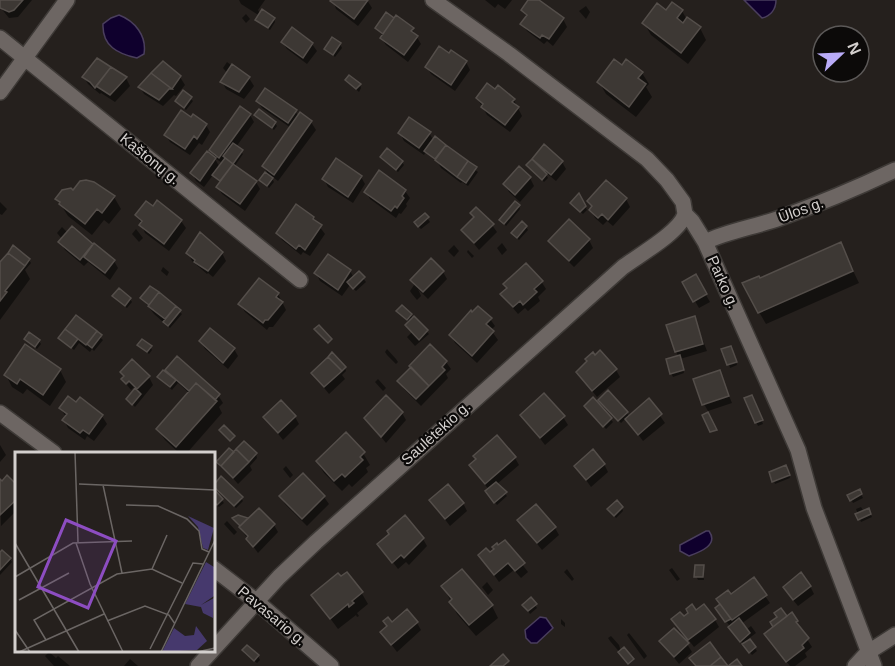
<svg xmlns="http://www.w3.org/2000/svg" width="895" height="666" viewBox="0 0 895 666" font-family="Helvetica,sans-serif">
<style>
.water{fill:#0f002d;stroke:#4a3e5d;stroke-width:1.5}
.shadow{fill:#0007}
.building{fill:#3d3834;stroke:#544e4a;stroke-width:1.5}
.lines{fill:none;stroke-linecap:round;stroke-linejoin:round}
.minor-casing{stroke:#3e3a37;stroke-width:18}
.minor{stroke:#6d6663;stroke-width:15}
.labels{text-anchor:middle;stroke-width:4.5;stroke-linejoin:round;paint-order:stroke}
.street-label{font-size:15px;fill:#d4d0ce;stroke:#0c0a09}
.inset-road{fill:none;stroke:#6b6664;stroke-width:1.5}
.view{fill:#8d4dc2;fill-opacity:0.15;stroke:#8d4dc2;stroke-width:3}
.inset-edge{fill:none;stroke:#d4d0ce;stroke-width:3}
</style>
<rect width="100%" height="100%" fill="#25201d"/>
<path class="water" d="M744,0H776C776,9 771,16 762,18Z
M119,15C135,21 147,36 144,54L137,58C118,54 102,46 103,24L111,18Z
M706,531H709C719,545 700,552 689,556L680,551V545Z
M540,617L546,618L553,628L537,643H531L526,638L525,630Z"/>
<path class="shadow" d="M0,0H32L18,17L9,18L0,7Z
M239,0H265L258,10L261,15L274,19L275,22L270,30L259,23L257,20L260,16L241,4Z
M333,0H367L372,8L358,26L336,9Z
M485,0H512L505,9L498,4L495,8Z
M530,0H533L563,19L567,27L553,46L547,41L544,44L527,31L522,24L527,18L523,10Z
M586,6L590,12L586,19L579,11Z
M682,11L687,20L700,28L706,40L688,64L651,35L644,23L666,12Z
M246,14L250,19L246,23L242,18Z
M376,28L412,29L421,44L408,62L386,45L381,38L383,35Z
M282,42L312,44L317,51L307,64L287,49Z
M340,44L342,48L335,57L326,49Z
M449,55L466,62L470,70L455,91L431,74L427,67Z
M97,60L126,78L130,86L115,102L101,93L100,94L88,84L84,77Z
M227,62L249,78L254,86L244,99L226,89L222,82L228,74L223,68Z
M163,63L180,77L185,85L176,96L174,95L163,106L144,94L140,87Z
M622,67L642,73L649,84L646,87L652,97L636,117L606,94L599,82Z
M346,80L360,85L361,88L359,92Z
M183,92L193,101L186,110L177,101Z
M477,98L514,100L522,116L510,132L487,115Z
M258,101L295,111L299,117L301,114L311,122L316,130L278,181L270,175L274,182L269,188L261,180L267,172L263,166L291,128L262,108Z
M250,115L254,122L236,147L243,154L234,167L256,182L260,189L245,211L222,194L218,187L221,183L213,175L204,187L196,181L192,173L207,153L215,159L219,166L222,163L215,158L210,150Z
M256,115L275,123L277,126L274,130Z
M191,119L206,125L210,132L202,145L199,143L190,155L170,142L166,135Z
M400,133H429L434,141L435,138L478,172L468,186L462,182L461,183L441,168L437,161L426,152L424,155L404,141Z
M382,158L402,162L404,165L398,172Z
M534,159L562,162L566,169L556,181L545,172L548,178L544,182L528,165L538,166Z
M361,177L365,184L353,203L328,187L324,179Z
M530,178L534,186L520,202L509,192L504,184Z
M607,182L626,199L630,207L613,226L607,221L603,225L595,218L591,210L593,208L589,202Z
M405,191L410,198L406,204L407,206L401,214L399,213L396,218L370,199L366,192Z
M73,192L114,197L121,209L109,224L104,220L92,235L68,216L57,199Z
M579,195L587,210L583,214L574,206Z
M0,202L7,209L2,215L0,214Z
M519,206L520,209L506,226L501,220Z
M137,215L181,221L186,228L169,251L145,233Z
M425,215L430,222L421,229L418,226Z
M313,218L325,234L310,256L303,252L301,255L282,240L278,233Z
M569,221L589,240L593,248L574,267L555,248L550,241Z
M492,225L497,232L479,250L463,230Z
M62,227L68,233L72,228L114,261L118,268L110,280L88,262L84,266L65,250L60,242L62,239L57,233Z
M526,227L528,230L519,240L515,236Z
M136,229L143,238L139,242L132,234Z
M502,243L507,250L502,255L497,248Z
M840,244L859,283L766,324L759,312V280Z
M454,245L459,251L454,257L448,251Z
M468,250L474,256L472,258L467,252Z
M188,253H222L226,261L213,277L208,273L207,274L192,261Z
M328,256L350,271L354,278L359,273L366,282L356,291L350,285L342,296L320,281L316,273Z
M29,260L31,263L25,270L30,279L0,320V265Z
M163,267L169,272L167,276L161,271Z
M443,272L447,279L428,299L418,289L421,296L417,300L412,294L410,291L414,285L411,280Z
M695,276L710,302L699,308L684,282Z
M541,281L546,289L538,297L540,301L528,311L525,308L518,314L502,295Z
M150,288L182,314L170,328L154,314L142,298Z
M278,294L286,310L273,327H269L267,330L245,312L240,304Z
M116,299H130L132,302L127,308Z
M402,307L429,334L415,346L407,337L412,332L409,323L398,311Z
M77,317L103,340L94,351L92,349L90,352L79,343L74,350L60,338Z
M694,318L707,351L680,359L684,373L673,377L671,373L679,357L676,352Z
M490,319L495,326L491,330L498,340L477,363L455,343L451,335Z
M26,339L39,341L41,344L37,349Z
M201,342L234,349L238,356L228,369L205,349Z
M139,345L150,347L152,350L149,354Z
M387,349L396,359L398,362L396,364L387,355L385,352Z
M732,351L737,365L730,368L729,364Z
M177,359L218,395L223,403L219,407L222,413L187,453H179L165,440L158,429L189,393L178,383L172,390L161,380L172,378L167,370Z
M132,361L149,377L153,385L135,407L128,399L136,390L134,387L131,390L127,385L135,377L126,381V384L122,372Z
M446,362L451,369L446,374L448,378L421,406L404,389L399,381Z
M589,362L616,370L620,377L597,397L577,372Z
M345,368L346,371L342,375L345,379L329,394L312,373Z
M60,370L66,382L50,406L27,389L23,394L12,387L6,375Z
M719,372L732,403L708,411L704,404Z
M378,379L386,388L383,391L375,382Z
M80,399L102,416L107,424L94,441L87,436L85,440L68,428L64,420L66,417L60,408L76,404Z
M746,399L753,400L763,424L758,426Z
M593,400L613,422L606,429L588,409Z
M649,400L665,423L643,441L626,418L621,423L602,403L627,413L629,417Z
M402,413L406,420L386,443L366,418Z
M522,415L563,417L568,425L545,445Z
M265,417H295L299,424L283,440Z
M0,445L6,455L0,462Z
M363,453L370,465L366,468L368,472L352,487L349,484L342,491L324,473L317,462Z
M234,454H256L257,458L250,466L252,470L238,484L224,468Z
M515,458L519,465L497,484L507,496L497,505L489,495V490L471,466Z
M604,464L608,472L591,487L576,466Z
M286,466L293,475L290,478L283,469Z
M787,470L790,478L775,484L774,481Z
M303,475L324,497L329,504L307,526L285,504L281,497Z
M7,477L16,486V511L1,526L0,481L2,483Z
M216,489L241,498L243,501L236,508Z
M213,490L224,503L219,507L213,502Z
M859,491L863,498L853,503L849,496Z
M431,501L463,503L467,511L450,526Z
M861,507L864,512L868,510L872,517L861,522L856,509Z
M622,508L623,511L616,518L611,512Z
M238,517L274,525L278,532L258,553L235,521Z
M227,521L237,532L234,535L224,524Z
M519,521L555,528L559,535L542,550Z
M423,539L427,546L409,565L406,562L398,569L379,544Z
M505,542L528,572L521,578L514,570L499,582L480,555H490Z
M0,554L10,559L12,562L0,575Z
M703,567L704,580H698L696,576Z
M672,568L680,579L677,581L669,570Z
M567,569L574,579L572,581L564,572Z
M487,582L493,590L488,595L482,587Z
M443,586L492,606L498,618L476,636L457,614Z
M810,586L814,594L798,606L789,595Z
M361,592L368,604L357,613L359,616L357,617L356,615L338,629L313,595Z
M730,596H765L770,603L741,624L746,630L751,626L756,633L748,639L757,651L752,655L719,612Z
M535,605L537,608L530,614L526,608Z
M696,612L715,620L719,627L694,647L678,626L683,619Z
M791,614L812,647L805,653L807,657L795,666H790L771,642L775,628Z
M561,619L565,623V627L561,624Z
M417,623L421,630L397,652L382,632L392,624Z
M629,633L645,653L647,656L644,659L629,638L627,635Z
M611,636L619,645L622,655L610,641L608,638Z
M661,641L687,644L692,652L679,664Z
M247,647L258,656L260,660L257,663L245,654L243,651Z
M49,652L56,658L58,656L70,666H54L45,656Z
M130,659L138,666H124Z"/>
<path class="building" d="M0,0H23L14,10L9,12L0,8Z
M331,0H368L354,19L330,1Z
M528,0H539L564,18L549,39L542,35L540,38L520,24L527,15L521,10Z
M672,2L683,10L677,18L683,23L687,17L701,27L681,53L642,23L657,3L666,10Z
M262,9L275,18L268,28L255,20Z
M386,12L394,18L383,34L375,28Z
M396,15L414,28L411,31L418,36L404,55L380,38Z
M292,27L313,43L303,58L281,42Z
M332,37L341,43L333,55L324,49Z
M439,46L449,53L451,50L467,61L451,85L425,67Z
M97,58L111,67L95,88L90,82L82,77Z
M614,59L622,65L626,59L643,72L638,78L646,84L629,107L597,82Z
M163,61L181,76L172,89L151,73Z
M232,64L250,77L239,92L220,82Z
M111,67L127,77L110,95L96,86Z
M151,73L172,89H169L159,100L138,87Z
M349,75L361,84L356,89L345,80Z
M487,83L495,89L498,85L515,99L512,102L519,107L505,125L481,107L483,104L476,98Z
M265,88L297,110L288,123L256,101Z
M183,90L192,97L184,108L175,101Z
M240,106L251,114L219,158L209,150Z
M259,109L276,122L272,128L254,115Z
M181,110L191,117L193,114L207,124L197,139L194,136L185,149L164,135Z
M300,112L312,121L274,175L262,166Z
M409,117L431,132L419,148L398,133Z
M435,136L446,145L435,159L424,151Z
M233,143L243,150L233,164L223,156Z
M544,144L563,161L551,175L532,159Z
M446,145L468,161L457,177L435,160Z
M387,148L403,161L396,170L380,157Z
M207,151L216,158L200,181L190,173Z
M225,158L233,164L220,181L212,175Z
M336,158L362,176L348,197L322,179Z
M532,159L547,174L542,180L526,165Z
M468,161L477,167L466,183L457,177Z
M233,164L257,181L240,204L216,187Z
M519,166L531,177L515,195L503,184Z
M379,170L406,190L402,196L404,198L397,208L395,206L391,211L364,192Z
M265,172L273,178L267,186L259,180Z
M86,180L94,182L115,196L102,213L97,209L85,224L59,204L60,202L55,199L62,190L71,188L73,190L80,181Z
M606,180L627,198L608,220L602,214L598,218L589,210L592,206L587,201Z
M579,193L586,206L580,212L570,203Z
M157,200L182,220L164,244L139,225L142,221L135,215L146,201L153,206Z
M515,201L520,205L504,224L499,220Z
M296,204L314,217L313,219L322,225L305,250L299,245L296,249L276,233Z
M476,207L494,224L474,243L461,230L474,217L470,213Z
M425,213L429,217L418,227L414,222Z
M569,219L590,239L569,261L548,241Z
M522,221L527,226L517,238L511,233Z
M72,226L93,244L80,260L58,242Z
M200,232L223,252L208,271L194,262L195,260L186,253Z
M841,242L853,271L758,313L742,283L759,276L760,278Z
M94,243L115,260L105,273L84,257Z
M13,245L30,259L25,266L8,253Z
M8,253L25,266L5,291L7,292L0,301V262Z
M328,254L351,270L338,290L314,273Z
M431,258L444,271L423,292L410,280Z
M526,263L543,281L534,289L537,292L523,305L520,301L513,307L500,294L507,288L503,284Z
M359,271L365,277L353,289L347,282Z
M696,274L707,294L693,302L682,282Z
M259,278L279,293L276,297L283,302L268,320H265L263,323L238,304Z
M150,286L159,292L149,305L140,298Z
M119,288L131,298L125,306L112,296Z
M159,292L176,306L165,319L148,306Z
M402,305L412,314L407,320L396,311Z
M176,306L181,310L168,326L163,322Z
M478,306L492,318L486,324L494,331L472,356L449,335L471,310L472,312Z
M76,315L97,331L86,345L65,329Z
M414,316L428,330L419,340L405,325Z
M695,316L703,344L675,352L666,325Z
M319,325L332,339L328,343L314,329Z
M210,328L235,348L223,363L199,341Z
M65,329L78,339L71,348L58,338Z
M97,331L102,335L92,348L87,344Z
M29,332L40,340L35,347L24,339Z
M142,339L152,346L147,352L137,345Z
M25,344L61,369L43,395L20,379L17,384L4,375Z
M430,344L447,361L442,367L445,370L429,386L409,366Z
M731,346L737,362L727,365L721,349Z
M600,350L617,369L592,391L576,372L587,361L585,359L593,352L595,355Z
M332,352L346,367L342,371L328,357Z
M680,355L684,370L670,374L666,359Z
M177,356L220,394L215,400L196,383L189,391L165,370Z
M328,357L342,371L324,387L311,373Z
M132,359L150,376L137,389L129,381L126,384L121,379L124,376L120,372Z
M411,367L429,386L416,399L397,381Z
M163,370L176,380L170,387L157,377Z
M720,370L729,396L702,405L693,379Z
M196,383L217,401L176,447L156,429Z
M135,388L141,394L132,405L126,399Z
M608,390L628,412L618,421L598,400Z
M544,393L565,416L540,438L520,415Z
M386,395L403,412L381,437L364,418Z
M752,395L763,420L755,423L744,398Z
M68,396L76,402L80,397L103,415L89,434L83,430L80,433L62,420L67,414L59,408Z
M593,397L612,418L603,427L584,406Z
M649,398L662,414L638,435L625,419Z
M281,400L296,416L278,433L263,417Z
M708,412L717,430L710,432L702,415Z
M224,425L235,436L230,441L219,430Z
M346,432L365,452L360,457L363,460L345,477L342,474L334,481L316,461Z
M497,435L516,457L485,484L469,465L476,459L473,456Z
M244,441L257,453L249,462L236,449Z
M229,448L234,452L221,466L216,462Z
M236,449L249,462L233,478L221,466Z
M593,449L605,464L586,480L574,466Z
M786,465L790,475L772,482L769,472Z
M303,473L325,496L302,519L279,496Z
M7,475L16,484V500L0,515V479L2,481Z
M221,476L243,497L234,506L213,486Z
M496,482L507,492L494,503L485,491Z
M448,484L464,503L445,519L429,500Z
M213,488L223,499L217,505L213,501Z
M860,489L862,494L850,501L847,495Z
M617,500L623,507L614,516L607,509Z
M536,504L556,527L537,543L517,520Z
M259,508L275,524L253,547L246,539L248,536L239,527Z
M869,508L871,514L858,520L855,514Z
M238,515L248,518L240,526L232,518Z
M405,515L424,538L404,558L401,555L392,563L377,544L389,534L387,531Z
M505,540L525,563L515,571L508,563L494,575L478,555L486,548L490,552L494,549L492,547L497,543L498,545Z
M2,550L11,558L0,570V552Z
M695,565H704L703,577H694Z
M462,569L493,605L469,625L449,602L452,599L441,586Z
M347,572L363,592L352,601L354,603L349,607L348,604L330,619L311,595L338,573L341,576Z
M801,572L811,586L793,600L783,587Z
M754,577L767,595L732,620L716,599L728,590L731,594Z
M531,597L537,604L528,611L522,605Z
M692,604L696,610L704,604L716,619L688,640L671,619L680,612L684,616L688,613L686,609Z
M720,604L731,619L725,622L715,608Z
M781,608L787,616L773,627L770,622L777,617L774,613Z
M407,609L418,622L391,645L380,632L387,626L383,621L388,617L392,622Z
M792,612L798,621L796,622L809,638L802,645L804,648L786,662L764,634Z
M739,618L750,633L740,642L728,627Z
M674,628L689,643L674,657L659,641Z
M750,639L756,647L749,653L742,644Z
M710,642L721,657L710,666H696L689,658Z
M247,645L259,655L254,661L242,650Z
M624,647L634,659L628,664L618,652Z
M503,654L509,661L503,666H490Z
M721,657L728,666L737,659L742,666H710Z"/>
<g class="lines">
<g class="minor-casing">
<path id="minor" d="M433,0L509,54L647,159L667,180L683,202L685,214L692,221L705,242L798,450L814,508L874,666
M0,38L300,280
M0,92L67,0
M705,242C728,231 755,227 780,218C819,204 857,188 895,170
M0,413L54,453
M213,568L256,601L331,666
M198,666L279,577L316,542L623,267C639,255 680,232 685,214
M855,666L867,653L895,635"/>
</g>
<use href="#minor" class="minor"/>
</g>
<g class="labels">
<g class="street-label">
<text transform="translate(150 159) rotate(39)" y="5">Kaštonų g.</text>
<text transform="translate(801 210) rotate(-20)" y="5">Ūlos g.</text>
<text transform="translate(723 282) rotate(66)" y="5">Parko g.</text>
<text transform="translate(436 433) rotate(-42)" y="5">Saulėtekio g.</text>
<text transform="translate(272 616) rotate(40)" y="5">Pavasario g.</text>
</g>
</g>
<g transform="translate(15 452)">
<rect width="200" height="200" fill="#25201d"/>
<path d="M173,64L199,76L193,98L188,96L183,75ZM191,110L199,115V144L186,153L199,146L198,166L188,161L186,155L170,152ZM181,174L192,189L182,198L147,200L159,176L170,184L179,183Z" fill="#46396d"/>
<path class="inset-road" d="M60,0L63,90M64,32L200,38M88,33L107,121M111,53L143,54L172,67L184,79L187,97L194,100M0,91L64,200M61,91L75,132L108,200M137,117L152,83M0,125L58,91L117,89M4,148L54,121M92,169L130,154L154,163L160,172M0,178L15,200M31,188L19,168L102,122L137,117L167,131M135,197L178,111L188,112M4,200L89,162M146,200L200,88M182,200L200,196"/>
<path class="view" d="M51,68L101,89L73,156L23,135Z"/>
<rect width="200" height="200" class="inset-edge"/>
</g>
<g transform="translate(841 54) rotate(67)"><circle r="28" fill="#0c0a09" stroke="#5c5958" stroke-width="1.5"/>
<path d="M0-4.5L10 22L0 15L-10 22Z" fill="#b9abf7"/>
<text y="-9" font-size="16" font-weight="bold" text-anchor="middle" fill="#d4d0ce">N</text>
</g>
</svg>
